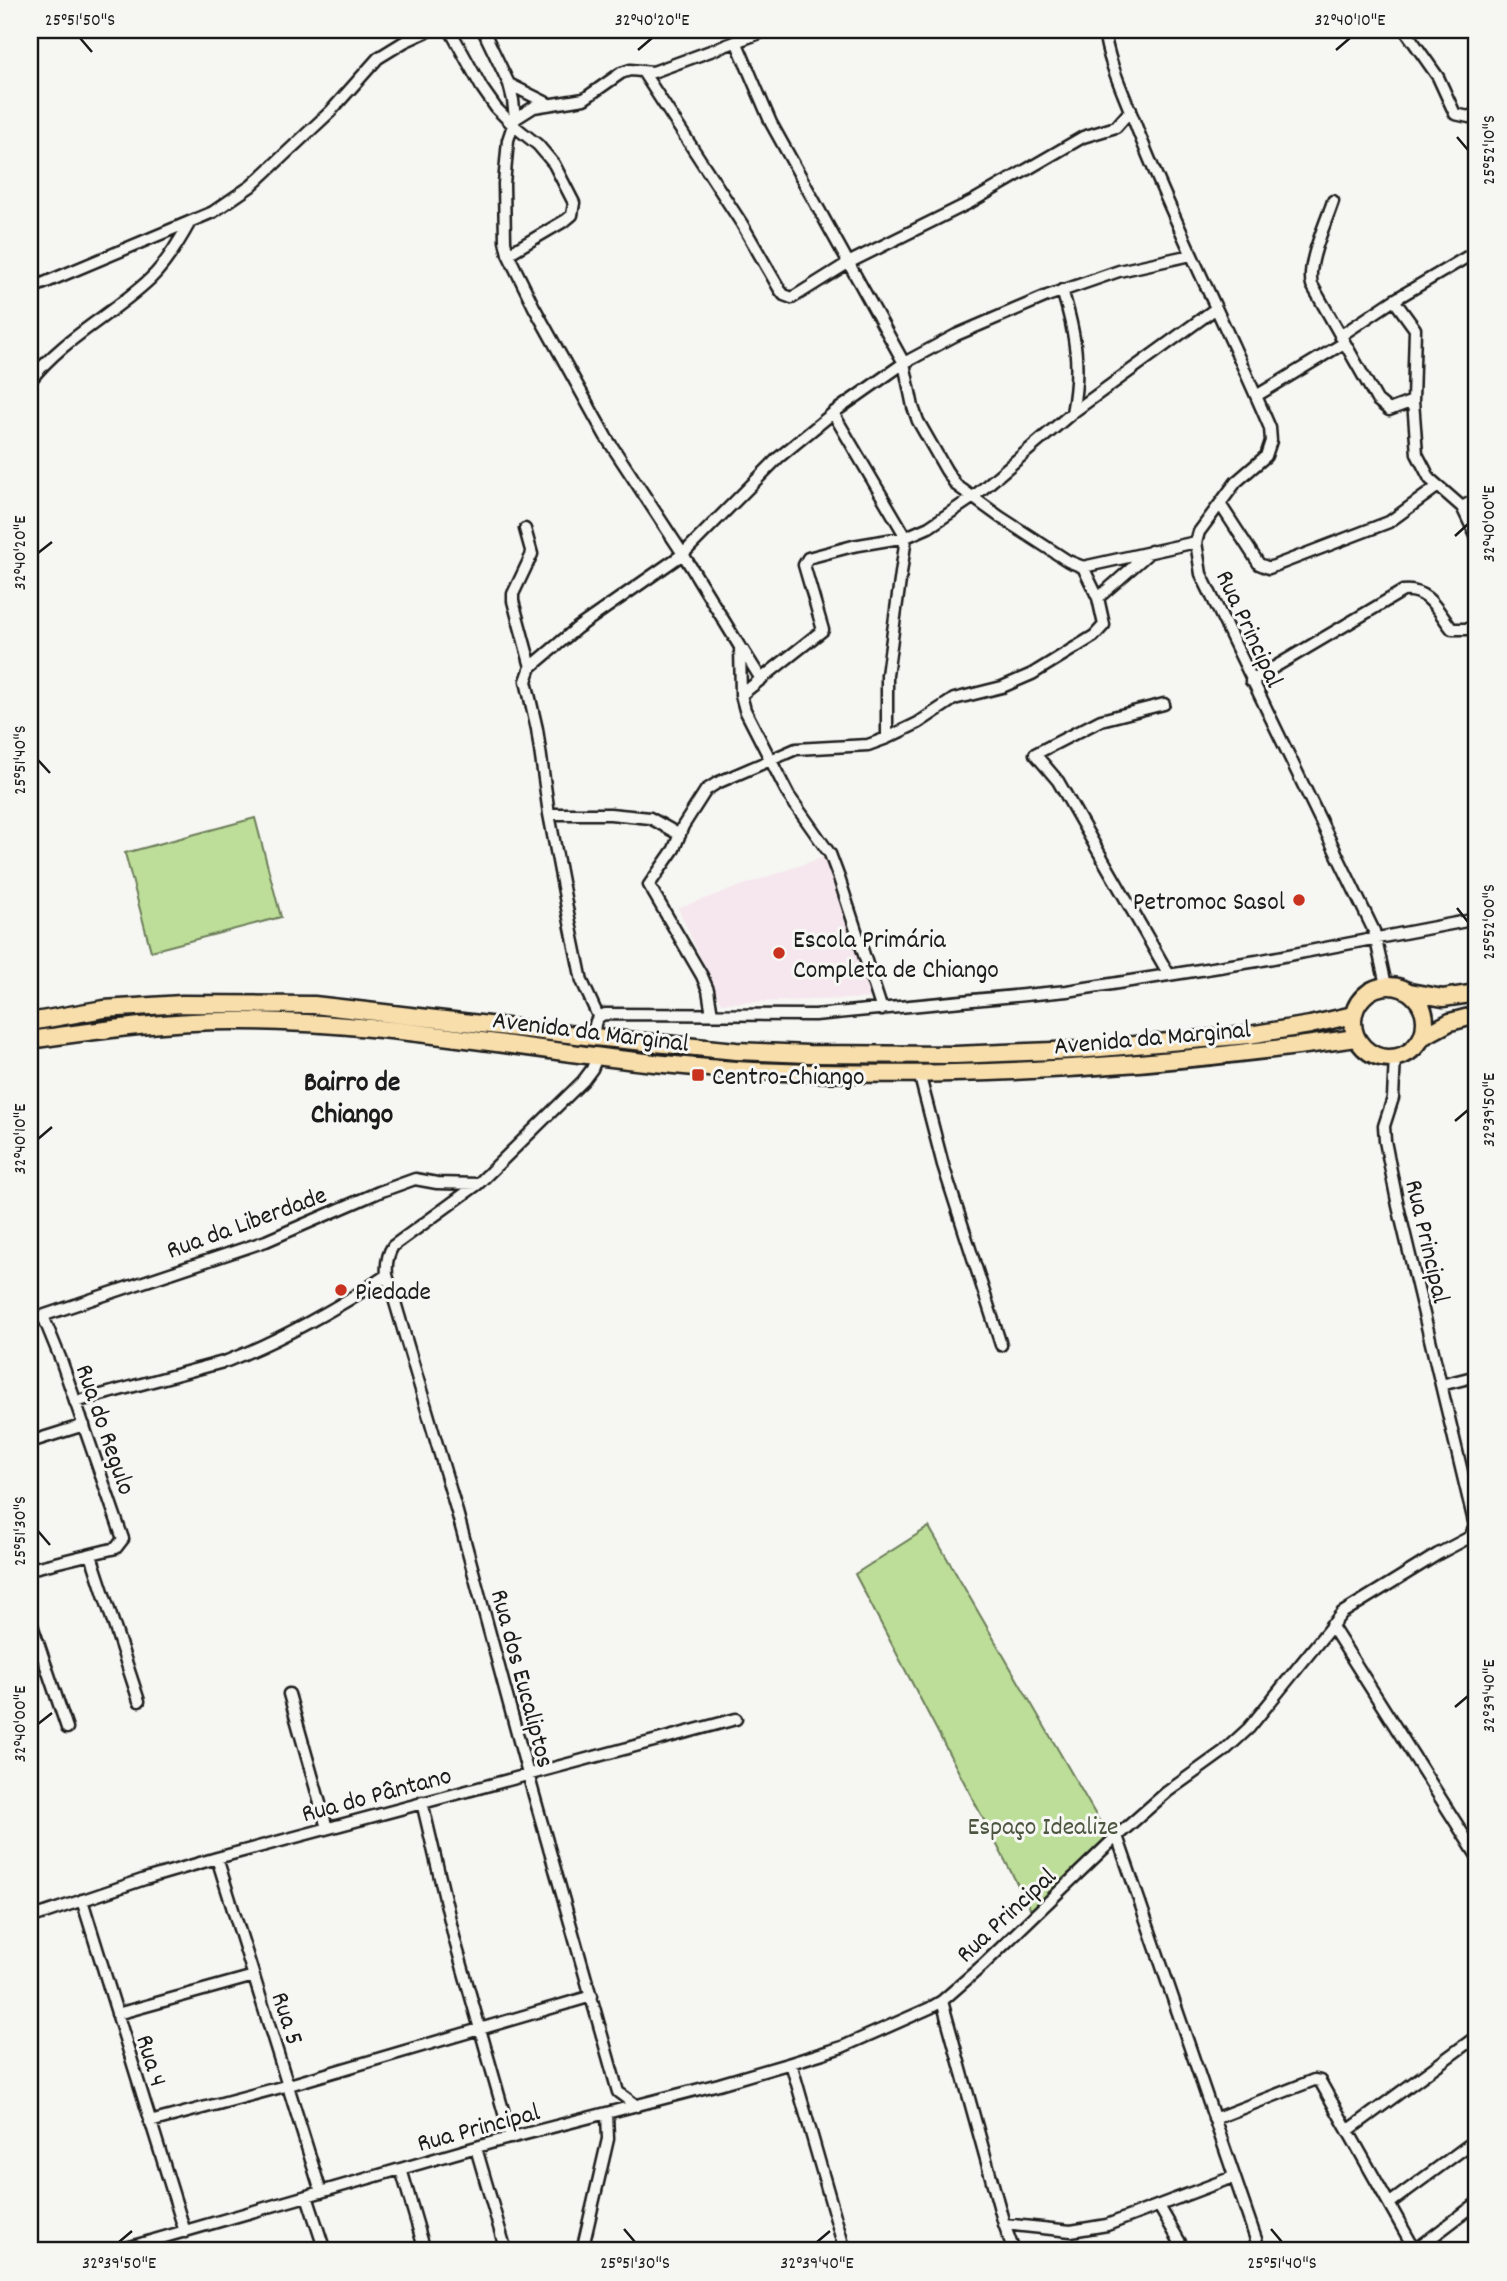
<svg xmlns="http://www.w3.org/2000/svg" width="1507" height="2281" viewBox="0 0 1507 2281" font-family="Dekko,sans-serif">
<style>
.built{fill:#f6e7ee}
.green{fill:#bcde98;stroke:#6c7d5a;stroke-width:2}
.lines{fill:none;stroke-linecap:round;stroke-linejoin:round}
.street-casing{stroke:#1c1c1c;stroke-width:15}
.primary-casing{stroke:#1c1c1c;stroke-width:21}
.street{stroke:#f6f6f2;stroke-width:10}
.primary{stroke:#f8deab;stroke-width:16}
.ticks{fill:none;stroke:#1c1c1c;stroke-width:2.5}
.poi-dot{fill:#c8321e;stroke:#f6f6f2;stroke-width:2.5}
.labels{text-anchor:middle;stroke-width:6;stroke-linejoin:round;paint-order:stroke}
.street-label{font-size:26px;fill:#1c1c1c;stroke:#f6f6f2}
.poi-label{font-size:26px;fill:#1c1c1c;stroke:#f6f6f2;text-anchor:start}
.park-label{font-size:26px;fill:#4c5641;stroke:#f6f6f2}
.neighbourhood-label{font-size:28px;font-weight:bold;fill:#1c1c1c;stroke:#f6f6f2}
.neatline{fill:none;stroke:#1c1c1c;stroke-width:2.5}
.ticks-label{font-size:18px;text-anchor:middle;fill:#1c1c1c}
</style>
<rect width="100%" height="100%" fill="#f6f6f2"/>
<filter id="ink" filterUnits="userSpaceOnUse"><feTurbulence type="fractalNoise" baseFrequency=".0143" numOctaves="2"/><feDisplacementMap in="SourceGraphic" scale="14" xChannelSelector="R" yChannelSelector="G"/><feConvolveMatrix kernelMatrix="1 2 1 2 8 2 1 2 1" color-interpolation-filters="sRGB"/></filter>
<g filter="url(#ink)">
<path class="built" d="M827,856L873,998L721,1003L678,908Z"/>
<path class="green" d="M255,818L281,917L151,951L125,853Z
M929,1527L1108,1836L1031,1910L855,1574Z"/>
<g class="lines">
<g class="street-casing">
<path id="street" d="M450,30L482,88L496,108L513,125L538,145L554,164L574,203L572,215L566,220L508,254
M483,30L509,84L513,100L515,119L508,140L504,184L505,241L508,254L534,307L606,437L683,554L740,647L741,695L745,710L789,796L830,854L839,878L882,1010
M1104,30C1108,64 1126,98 1138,131C1178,232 1228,329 1270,428L1271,441L1266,456L1236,482L1199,532L1196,542L1201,574L1374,931L1386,985
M1405,30L1438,77L1455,114L1469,117L1477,112
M736,41L771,123L904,363L913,407L918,421L946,470L956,485L1000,517L1068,561L1083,567L1196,542
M643,72L742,224L780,290L784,295L792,298L848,263L971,202L1083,137L1116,127L1131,110
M509,84L547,103
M515,119L534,107L584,99L621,73L630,70L653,72L768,30
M1333,201C1326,223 1306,264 1312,285L1377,400L1389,410L1413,401
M30,289L213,212L251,186L330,112L378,58L404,42L430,30
M1062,290C1076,335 1081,366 1072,413
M1394,300L1415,329L1413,401L1417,454L1430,479L1462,507L1477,538
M1340,336L1394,300L1477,251
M30,381C62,339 112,315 150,279C166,264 179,242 190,222
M1256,396L1344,343
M833,413L906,537L887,675V738
M1220,504L1259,564L1269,568L1389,522L1437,487
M1462,507L1477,499
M525,529L532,554L513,594V601L531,667
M1098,598L1151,551
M743,650L761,679
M1251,681L1403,591C1429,588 1438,612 1452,629H1477
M741,695L823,630L804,565L808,558L853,546L906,537L929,527L972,498L1072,413L1215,309
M1164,704L1101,720L1035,754L1058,781L1168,973
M549,814H610L650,818L680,835
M712,1014L708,990L702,976L649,885L674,849L683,826L706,790L717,783L796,749L868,745L887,738L918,723L954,699L1002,687L1032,674L1094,636L1104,625L1098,598L1083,567
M598,1016L582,981L567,908L549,814L537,729L526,681L531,667L577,628L683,554L778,458L833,413L904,363L956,335L1047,296L1119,271L1191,255
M594,1037C595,1026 593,1018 605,1014L815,1015L1067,991L1257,961L1477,919
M597,1057L592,1069L583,1081L478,1184L393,1246C387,1255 386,1264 387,1275L457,1512L528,1774L618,2092
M919,1073L943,1165L1001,1345
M30,1320L266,1241L379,1192L415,1179L437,1183L478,1184
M1441,1385L1477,1376
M75,1402L227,1361C280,1340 340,1307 387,1275
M30,1442L84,1425
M91,1555L139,1701
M30,1569L116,1548L123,1539L61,1360L43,1316
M30,1619L67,1728
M1331,1625L1477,1856
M289,1694L327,1828
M422,1802L455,1941L511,2138
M1117,1836L1260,2251
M217,1858L321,2192
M82,1900L185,2232
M30,1918L145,1879L217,1858L736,1719
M942,2001L1004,2224L1014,2251
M117,2014L254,1976
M791,2063L845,2251
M618,2092L637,2106
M1214,2119L1314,2080L1320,2081L1415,2250
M150,2122L289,2085L592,1996
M1349,2130L1477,2036
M476,2148L506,2251
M401,2169L425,2251
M307,2196L325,2251
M1390,2203L1477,2139
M1159,2206L1185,2251
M1004,2224L1071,2231L1107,2225L1233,2177
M116,2251L494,2142L719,2084L791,2063L842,2047L930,2008L942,2001L983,1965L1117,1836L1167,1792L1224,1751L1249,1728L1342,1613L1438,1554L1470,1537L1475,1526L1398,1206L1385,1141L1384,1126L1393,1098L1395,1057
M582,2251L608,2139L607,2113
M1414,2251L1477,2203"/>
</g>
<g class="primary-casing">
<path id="primary" d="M1353 1022a36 36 0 1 1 72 0a36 36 0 1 1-72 0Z
M1410,992L1443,998L1477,993
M30,1022L104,1009L182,1004L314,1005L594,1037L736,1051L808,1054L955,1055L1078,1050L1249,1035L1310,1025L1353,1015
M1422,1037L1450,1022L1477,1015
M30,1040C100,1030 171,1020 243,1021C408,1022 571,1060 736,1070C943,1081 1151,1068 1356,1038"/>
</g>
<use href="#street" class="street"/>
<use href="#primary" class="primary"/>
</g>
</g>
<path class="ticks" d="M80,38L92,52M638,50L652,38M1336,50L1350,38M1457,137L1468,150M1455,536L1468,524M38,553L52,542M38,760L50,773M1457,908L1468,922M1455,1121L1468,1110M38,1139L52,1127M38,1531L50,1545M1455,1707L1468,1696M38,1724L52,1713M624,2229L635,2242M1271,2229L1282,2242M119,2242L132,2231M817,2242L830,2231"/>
<g class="poi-dot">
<circle cx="1299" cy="900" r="7"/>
<circle cx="779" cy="953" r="7"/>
<rect x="691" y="1068" width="14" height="14" rx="3.5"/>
<circle cx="341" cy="1290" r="7"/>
</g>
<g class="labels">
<g class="street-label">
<text transform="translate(1251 628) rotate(65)" y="9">Rua Principal</text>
<text transform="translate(591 1030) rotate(7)" y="9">Avenida da Marginal</text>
<text transform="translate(1152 1036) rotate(-5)" y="9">Avenida da Marginal</text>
<text transform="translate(246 1221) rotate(-20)" y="9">Rua da Liberdade</text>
<text transform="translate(1429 1241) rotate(77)" y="9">Rua Principal</text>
<text transform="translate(107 1429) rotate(71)" y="9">Rua do Regulo</text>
<text transform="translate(524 1678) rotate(75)" y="9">Rua dos Eucaliptos</text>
<text transform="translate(376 1793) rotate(-15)" y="9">Rua do Pântano</text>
<text transform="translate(1005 1914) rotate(-43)" y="9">Rua Principal</text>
<text transform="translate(289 2018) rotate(72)" y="9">Rua 5</text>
<text transform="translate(153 2060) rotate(73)" y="9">Rua 4</text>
<text transform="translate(478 2126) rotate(-15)" y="9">Rua Principal</text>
</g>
<g class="poi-label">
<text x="1285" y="909" text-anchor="end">Petromoc Sasol</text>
<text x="793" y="947">Escola Primária<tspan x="793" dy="30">Completa de Chiango</tspan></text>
<text x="712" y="1084">Centro-Chiango</text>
<text x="355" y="1299">Piedade</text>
</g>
<g class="park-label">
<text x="1043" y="1834">Espaço Idealize</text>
</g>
<g class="neighbourhood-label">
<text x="352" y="1090">Bairro de<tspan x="352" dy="32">Chiango</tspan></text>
</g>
</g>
<rect width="1507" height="2281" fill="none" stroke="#f6f6f2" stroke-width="77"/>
<rect x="38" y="38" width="1430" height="2204" class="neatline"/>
<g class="ticks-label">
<text x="80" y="25">25°51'50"S</text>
<text x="652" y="25">32°40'20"E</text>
<text x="1350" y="25">32°40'10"E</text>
<text transform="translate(1488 150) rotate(-90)" y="6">25°52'10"S</text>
<text transform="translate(1488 524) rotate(-90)" y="6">32°40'00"E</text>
<text transform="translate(19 553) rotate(-90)" y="6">32°40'20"E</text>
<text transform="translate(19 760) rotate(-90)" y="6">25°51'40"S</text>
<text transform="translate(1488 922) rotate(-90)" y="6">25°52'00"S</text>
<text transform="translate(1488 1110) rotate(-90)" y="6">32°39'50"E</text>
<text transform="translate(19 1139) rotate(-90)" y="6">32°40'10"E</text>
<text transform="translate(19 1531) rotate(-90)" y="6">25°51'30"S</text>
<text transform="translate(1488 1696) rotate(-90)" y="6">32°39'40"E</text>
<text transform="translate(19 1724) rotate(-90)" y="6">32°40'00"E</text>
<text x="119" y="2268">32°39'50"E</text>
<text x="635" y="2268">25°51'30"S</text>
<text x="817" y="2268">32°39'40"E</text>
<text x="1282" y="2268">25°51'40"S</text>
</g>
</svg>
